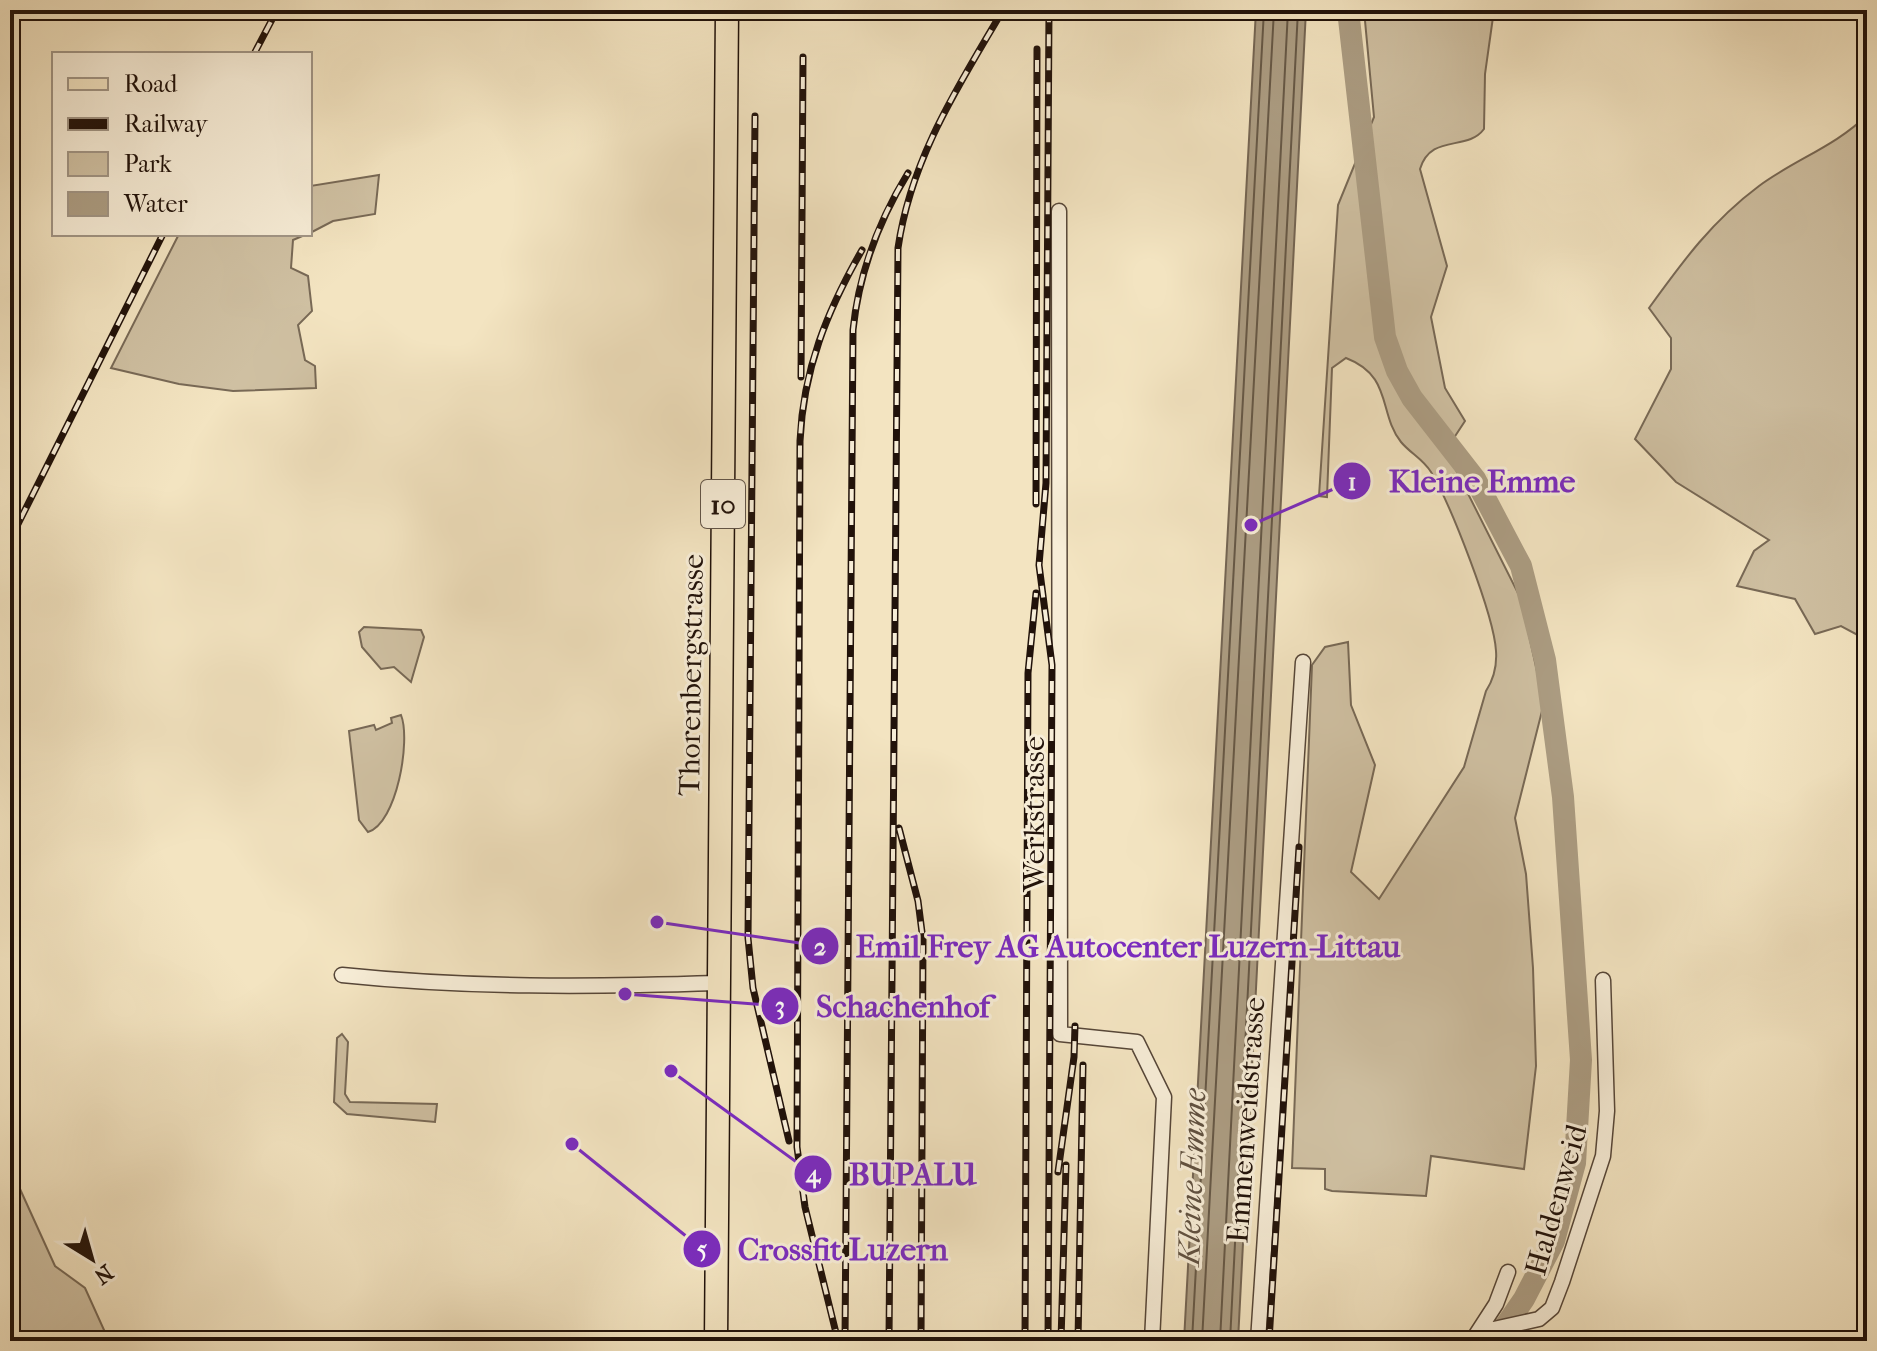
<svg xmlns="http://www.w3.org/2000/svg" width="1877" height="1351" viewBox="0 0 1877 1351" font-family="'IM FELL French Canon',serif">
<style>
.green{fill:#cfc0a2;stroke:#786956;stroke-width:2}
.water{fill:#ac9d83;stroke:#746553;stroke-width:2}
.lines{fill:none;stroke-linecap:round;stroke-linejoin:round}
.shore{stroke:#665846;stroke-width:2}
.stream{stroke:#746553;stroke-width:4}
.river{stroke:#ac9d83;stroke-width:22}
.street-casing{stroke:#564638;stroke-width:17}
.primary-casing{stroke:#21120a;stroke-width:25}
.street{stroke:#f7edd7;stroke-width:14}
.primary{stroke:#f3e4c1;stroke-width:22}
.rail-casing{stroke:#21120a;stroke-width:7}
.rail{stroke:#f7edd7;stroke-width:4;stroke-dasharray:12;stroke-linecap:butt}
.labels{text-anchor:middle;stroke-width:6;stroke-linejoin:round;paint-order:stroke}
.shield{fill:#f7edd7;stroke:#615448;stroke-width:2}
.shield-label{font-size:28px;font-weight:bold;fill:#21120a}
.street-label{font-size:30px;fill:#21120a;stroke:#f7edd7}
.water-label{font-size:32px;font-style:italic;fill:#605140;stroke:#f7edd7}
.leader{fill:none;stroke:#7b2cbf;stroke-width:3}
.callout-dot{fill:#7b2cbf;stroke:#f7edd7;stroke-width:3}
.mark-label{font-size:24px;text-anchor:middle;font-weight:bold;fill:#fff}
.callout-label{font-size:32px;text-anchor:middle;font-weight:bold;fill:#7b2cbf;stroke:#f7edd7;stroke-width:6;stroke-linejoin:round;paint-order:stroke}
</style>
<rect width="100%" height="100%" fill="#f3e4c1"/>
<filter id="stains"><feTurbulence type="fractalNoise" baseFrequency=".0025" numOctaves="4"/><feColorMatrix values="0 0 0 0 .2 0 0 0 0 .09 0 0 0 0 .02 0 0 0 .5 -.17"/></filter>
<radialGradient id="worn" r=".72"><stop offset=".6" stop-color="#630" stop-opacity="0"/><stop offset="1" stop-color="#630" stop-opacity=".3"/></radialGradient>
<path class="green" d="M1364,10H1494L1485,74L1484,129C1467,152 1431,133 1420,169L1447,266L1431,317L1445,388L1465,421L1446,450L1521,599L1544,703L1515,818L1526,874L1533,968L1536,1066L1524,1169L1431,1156L1426,1196L1332,1191L1325,1189V1169L1292,1168L1312,665L1325,647L1348,642L1351,705L1375,765L1351,872L1379,899L1464,767L1486,691C1493,680 1497,665 1496,651C1494,615 1450,503 1431,472C1423,459 1410,453 1401,442C1378,413 1393,376 1346,358L1332,368L1327,497L1319,496L1338,205L1374,117Z
M1867,115V640L1841,626L1815,634L1795,599L1737,586L1754,551L1769,540L1676,482L1635,439L1671,369V338L1649,308C1683,261 1712,221 1759,186C1794,160 1836,146 1867,115Z
M379,175L375,214L333,221L310,233V186Z
M179,234H307L293,240L291,268L308,276L312,311L298,325L305,360L315,366L316,388L233,391L179,384L111,368Z
M364,627L421,630L424,637L411,682L394,667L381,669L362,647L359,632Z
M401,715C411,740 397,823 368,832L359,820L349,731L374,725L376,730L392,723L391,718Z
M342,1034L348,1042L345,1094L350,1102L437,1104L435,1122L347,1114L334,1102L337,1038Z
M10,1167L55,1266L85,1288L109,1341H10Z"/>
<path class="water" d="M1256,10H1306L1238,1341H1184Z"/>
<g class="lines">
<path class="shore" d="M1192,1341L1264,10
M1202,1341L1274,10
M1220,1341L1288,10
M1230,1341L1298,10"/>
<path class="stream" d="M1495,1341H1529"/>
<path class="river" d="M1348,10L1385,337L1397,371L1412,398L1475,479L1521,566L1545,660L1563,797L1581,1060L1575,1163L1554,1241L1524,1299L1495,1341"/>
<g class="street-casing">
<path id="street" d="M1059,211L1060,1034L1137,1042L1164,1097L1152,1341
M342,975C467,988 592,987 718,983
M1480,1332L1539,1319L1552,1308L1562,1282L1603,1156L1607,1111L1603,980
M1258,1341L1303,662
M1472,1341L1496,1304L1508,1272"/>
</g>
<g class="primary-casing">
<path id="primary" d="M716,1341L727,10"/>
</g>
<use href="#street" class="street"/>
<use href="#primary" class="primary"/>
<g class="rail-casing">
<path id="rail" d="M254,54L277,10
M755,116L748,938L753,988L789,1141
M801,377L803,57
M1036,504L1037,49
M10,540L163,234
M899,828L918,901L923,940L921,1341
M1058,1172L1074,1057L1075,1026
M838,1341L805,1207L797,1147L800,441C803,370 827,311 862,250
M845,1341L853,330C859,272 878,222 908,173
M889,1341L898,248C911,158 958,87 1003,10
M1025,1341L1028,673L1036,593
M1048,1341L1052,665L1039,565L1046,483L1049,10
M1061,1341L1066,1165
M1078,1341L1083,1065
M1269,1341L1299,847"/>
</g>
<use href="#rail" class="rail"/>
</g>
<g class="labels">
<rect class="shield" x="701" y="480" width="44" height="48" rx="6"/>
<g class="shield-label">
<text x="723" y="514">10</text>
</g>
<g class="street-label">
<text transform="translate(691 675) rotate(-89)" y="10">Thorenbergstrasse</text>
<text transform="translate(1034 814) rotate(-90)" y="10">Werkstrasse</text>
<text transform="translate(1246 1120) rotate(-86)" y="10">Emmenweidstrasse</text>
<text transform="translate(1556 1200) rotate(-74)" y="10">Haldenweid</text>
</g>
<g class="water-label">
<text transform="translate(1191 1177) rotate(-88)" y="11">Kleine Emme</text>
</g>
</g>
<path class="leader" d="M1251 525L1352 481M657 922L820 946M625 994L780 1006M671 1071L813 1174M572 1144L702 1249"/>
<g class="callout-dot">
<circle cx="1251" cy="525" r="8"/>
<circle cx="657" cy="922" r="8"/>
<circle cx="625" cy="994" r="8"/>
<circle cx="671" cy="1071" r="8"/>
<circle cx="572" cy="1144" r="8"/>
<circle cx="1352" cy="481" r="20"/>
<circle cx="820" cy="946" r="20"/>
<circle cx="780" cy="1006" r="20"/>
<circle cx="813" cy="1174" r="20"/>
<circle cx="702" cy="1249" r="20"/>
</g>
<g class="mark-label">
<text x="1352" y="490">1</text>
<text x="820" y="955">2</text>
<text x="780" y="1014">3</text>
<text x="813" y="1182">4</text>
<text x="702" y="1257">5</text>
</g>
<g class="callout-label">
<text x="1482" y="492">Kleine Emme</text>
<text x="1128" y="957">Emil Frey AG Autocenter Luzern-Littau</text>
<text x="903" y="1017">Schachenhof</text>
<text x="913" y="1185">BUPALU</text>
<text x="843" y="1260">Crossfit Luzern</text>
</g>
<rect width="1877" height="1351" fill="none" stroke="#f3e4c1" stroke-width="40"/>
<rect x="12" y="12" width="1853" height="1327" fill="none" stroke="#21120a" stroke-width="4"/>
<rect x="20" y="20" width="1837" height="1311" fill="none" stroke="#21120a" stroke-width="2"/>
<rect x="52" y="52" width="260" height="184" fill="#f7edd7" stroke="#a19585" stroke-width="2"/>
<rect x="68" y="78" width="40" height="12" fill="#f3e4c1" stroke="#a19585" stroke-width="2"/>
<text x="124" y="92" font-size="24" fill="#21120a">Road</text>
<rect x="68" y="118" width="40" height="12" fill="#21120a" stroke="#a19585" stroke-width="2"/>
<text x="124" y="132" font-size="24" fill="#21120a">Railway</text>
<rect x="68" y="152" width="40" height="24" fill="#cfc0a2" stroke="#a19585" stroke-width="2"/>
<text x="124" y="172" font-size="24" fill="#21120a">Park</text>
<rect x="68" y="192" width="40" height="24" fill="#ac9d83" stroke="#a19585" stroke-width="2"/>
<text x="124" y="212" font-size="24" fill="#21120a">Water</text>
<g transform="translate(92 1259) rotate(143)" stroke="#f7edd7" stroke-width="6" paint-order="stroke">
<path d="M0-6L14 30L0 20L-14 30Z" fill="#21120a"/>
<text y="-12" font-size="22" font-weight="bold" text-anchor="middle" fill="#21120a">N</text>
</g>
<rect width="100%" height="100%" filter="url(#stains)"/>
<rect width="100%" height="100%" fill="url(#worn)"/>
</svg>
